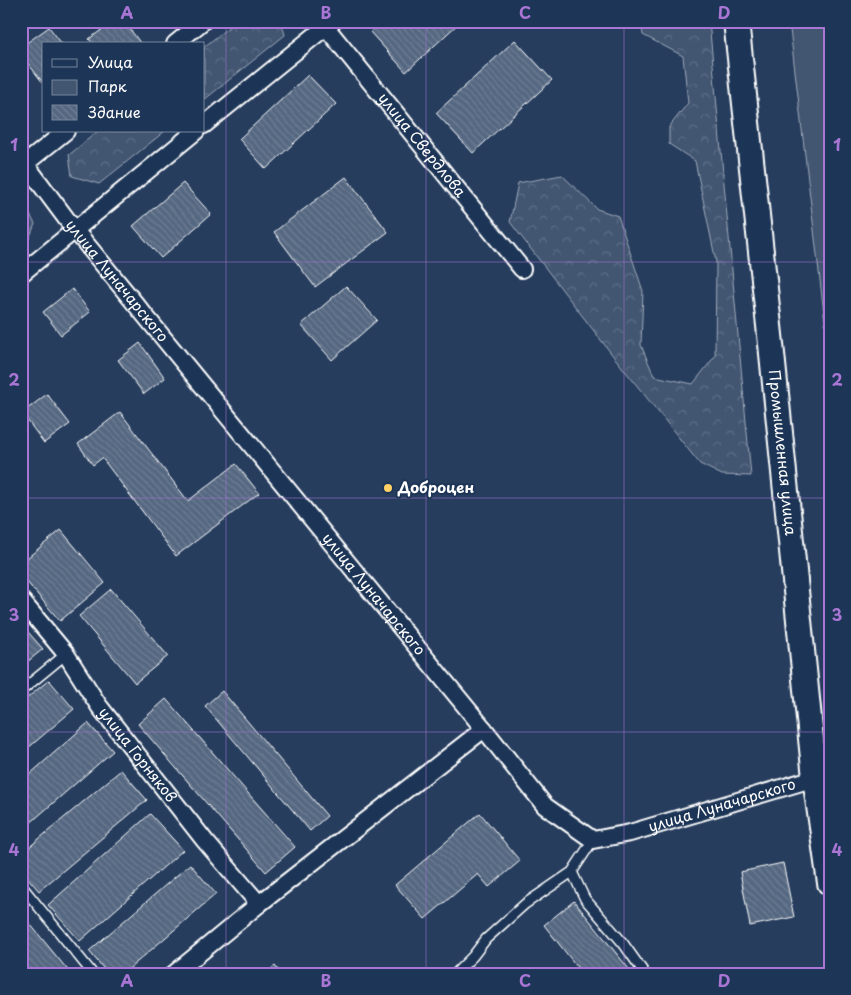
<svg xmlns="http://www.w3.org/2000/svg" width="851" height="995" viewBox="0 0 851 995" font-family="'Playpen Sans',sans-serif">
<style>
.green{fill:#425672;stroke:#a0aab8}
.forest{fill:url(#forest-crowns);stroke:#a0aab8}
.building{fill:url(#building-back-hatch);stroke:#fff}
.lines{fill:none;stroke-linecap:round;stroke-linejoin:round}
.lane-casing{stroke:#fff;stroke-width:12}
.street-casing{stroke:#fff;stroke-width:20}
.secondary-casing{stroke:#fff;stroke-width:28}
.lane{stroke:#1d3557;stroke-width:9}
.street{stroke:#1d3557;stroke-width:16}
.secondary{stroke:#1d3557;stroke-width:24}
.grid{fill:none;stroke:#a976d5;stroke-width:1;stroke-opacity:0.55}
.poi-dot{fill:#ffd166;stroke:#1d3557;stroke-width:2}
.labels{text-anchor:middle;stroke-width:4;stroke-linejoin:round;paint-order:stroke}
.street-label{font-size:15px;fill:#fff;stroke:#1d3557}
.poi-label{font-size:15px;font-weight:bold;fill:#fff;stroke:#1d3557;text-anchor:start}
.neatline{fill:none;stroke:#a976d5;stroke-width:2}
.grid-label{font-size:16px;text-anchor:middle;font-weight:bold;fill:#a976d5}
</style>
<defs>
<pattern id="forest-crowns" width="20" height="18" patternUnits="userSpaceOnUse" patternTransform="scale(1.25)"><rect width="20" height="18" fill="#425672"/><path d="M2 6a3 3 0 1 1 6 0M12 15a3 3 0 1 1 6 0" fill="none" stroke="#5e6f87"/></pattern>
<pattern id="building-back-hatch" width="6" height="6" patternUnits="userSpaceOnUse" patternTransform="scale(1.25)"><rect width="6" height="6" fill="#556781"/><path d="M-1 5l2 2M0 0l6 6M5-1l2 2" fill="none" stroke="#6e7e94"/></pattern>
</defs>
<rect width="100%" height="100%" fill="#263d5e"/>
<filter id="ink" filterUnits="userSpaceOnUse"><feTurbulence type="fractalNoise" baseFrequency=".02" numOctaves="2"/><feDisplacementMap in="SourceGraphic" scale="10" xChannelSelector="R" yChannelSelector="G"/><feConvolveMatrix kernelMatrix="1 2 1 2 8 2 1 2 1" color-interpolation-filters="sRGB"/></filter>
<g filter="url(#ink)">
<path class="green" d="M789,21H830V364Z"/>
<path class="forest" d="M236,21H281L285,35L204,100V47Z
M641,21H709L751,476L722,475L700,464L614,357L510,222L518,183L562,175L597,209L618,216L643,291L641,345L654,376L693,384L715,356L716,262L695,161L669,144V127L688,103L683,56L643,35Z
M98,131H165L99,184L72,176L69,155Z
M21,206L26,207L35,224L29,239L21,245Z"/>
<path class="building" d="M114,21H124L141,44H93L89,39Z
M155,21H173L161,30Z
M381,21H461L406,72L370,32Z
M49,27L62,44H44L43,83L21,54V47Z
M515,40L552,80L473,153L436,113Z
M308,75L336,104L266,169L239,139Z
M346,177L388,232L315,287L274,232Z
M183,183L211,214L161,258L133,226Z
M346,286L377,320L332,360L301,325Z
M72,289L90,312L61,335L43,312Z
M140,343L165,378L144,394L118,360Z
M47,394L70,424L44,443L22,413Z
M120,412L188,501L236,464L259,493L176,556L102,458L93,465L78,444Z
M61,530L105,583L60,621L21,575V563Z
M111,589L168,656L135,683L79,616Z
M21,624L43,649L21,667Z
M49,680L74,709L21,754V703Z
M222,691L327,816L310,831L205,706Z
M166,699L295,847L266,872L138,724Z
M88,723L113,751L21,831V782Z
M121,770L147,800L39,891L21,870V854Z
M480,813L520,861L489,887L478,874L425,919L395,885Z
M150,814L183,850L80,941L48,905Z
M783,863L794,917L750,926L740,872Z
M190,864L216,894L123,974H108L89,951Z
M574,901L633,974H570L578,968L544,925Z
M21,913L71,974H26L21,968Z
M275,966L281,974H265Z"/>
<g class="lines">
<g class="lane-casing">
<path id="lane" d="M21,691L66,654
M572,872L585,899L623,943L645,974
M21,885L93,974
M455,974L473,956L486,939L525,904L572,872L593,840"/>
</g>
<g class="street-casing">
<g id="street">
<path id="s1" d="M321,21L522,269"/>
<path d="M175,44L203,21"/>
<path d="M204,125L333,21"/>
<path id="s2" d="M21,158L74,229L484,729L545,806L593,840L630,833L815,778"/>
<path d="M21,167L66,131"/>
<path d="M21,274L196,131"/>
<path id="s3" d="M21,600L66,654L99,706L205,841L259,904"/>
<path d="M174,974L259,904L484,729"/>
</g>
</g>
<g class="secondary-casing">
<g id="secondary">
<path id="s4" d="M736,21L771,344L815,778L830,883"/>
</g>
</g>
<use href="#lane" class="lane"/>
<use href="#street" class="street"/>
<use href="#secondary" class="secondary"/>
</g>
</g>
<path class="grid" d="M226,21V974M426,21V974M624,21V974M21,262H830M21,498H830M21,732H830"/>
<circle class="poi-dot" cx="388" cy="488" r="5"/>
<g class="labels">
<g class="street-label">
<text dy="5" stroke="none"><textPath href="#s1" startOffset="160">улица Свердлова</textPath></text>
<text dy="5" stroke="none"><textPath href="#s2" startOffset="156">улица Луначарского</textPath></text>
<text dy="5" stroke="none"><textPath href="#s4" startOffset="434">Промышленная улица</textPath></text>
<text dy="5" stroke="none"><textPath href="#s2" startOffset="561">улица Луначарского</textPath></text>
<text dy="5" stroke="none"><textPath href="#s3" startOffset="194">улица Горняков</textPath></text>
<text dy="5" stroke="none"><textPath href="#s2" startOffset="1026">улица Луначарского</textPath></text>
</g>
<g class="poi-label">
<text x="398" y="493">Доброцен</text>
</g>
</g>
<rect width="851" height="995" fill="none" stroke="#1d3557" stroke-width="55"/>
<rect x="42" y="42" width="162" height="90" fill="#1d3557" stroke="#77869a"/>
<rect x="52" y="59" width="25" height="8" fill="#1d3557" stroke="#77869a"/>
<text x="88" y="68" font-size="15" fill="#ffffff">Улица</text>
<rect x="52" y="80" width="25" height="15" fill="#425672" stroke="#77869a"/>
<text x="88" y="92" font-size="15" fill="#ffffff">Парк</text>
<rect x="52" y="105" width="25" height="15" fill="url(#building-back-hatch)" stroke="#77869a"/>
<text x="88" y="118" font-size="15" fill="#ffffff">Здание</text>
<rect x="28" y="28" width="796" height="940" class="neatline"/>
<g class="grid-label">
<text x="127" y="19">A</text>
<text x="326" y="19">B</text>
<text x="525" y="19">C</text>
<text x="724" y="19">D</text>
<text x="14" y="151">1</text>
<text x="837" y="151">1</text>
<text x="14" y="386">2</text>
<text x="837" y="386">2</text>
<text x="14" y="621">3</text>
<text x="837" y="621">3</text>
<text x="14" y="856">4</text>
<text x="837" y="856">4</text>
<text x="127" y="987">A</text>
<text x="326" y="987">B</text>
<text x="525" y="987">C</text>
<text x="724" y="987">D</text>
</g>
</svg>
